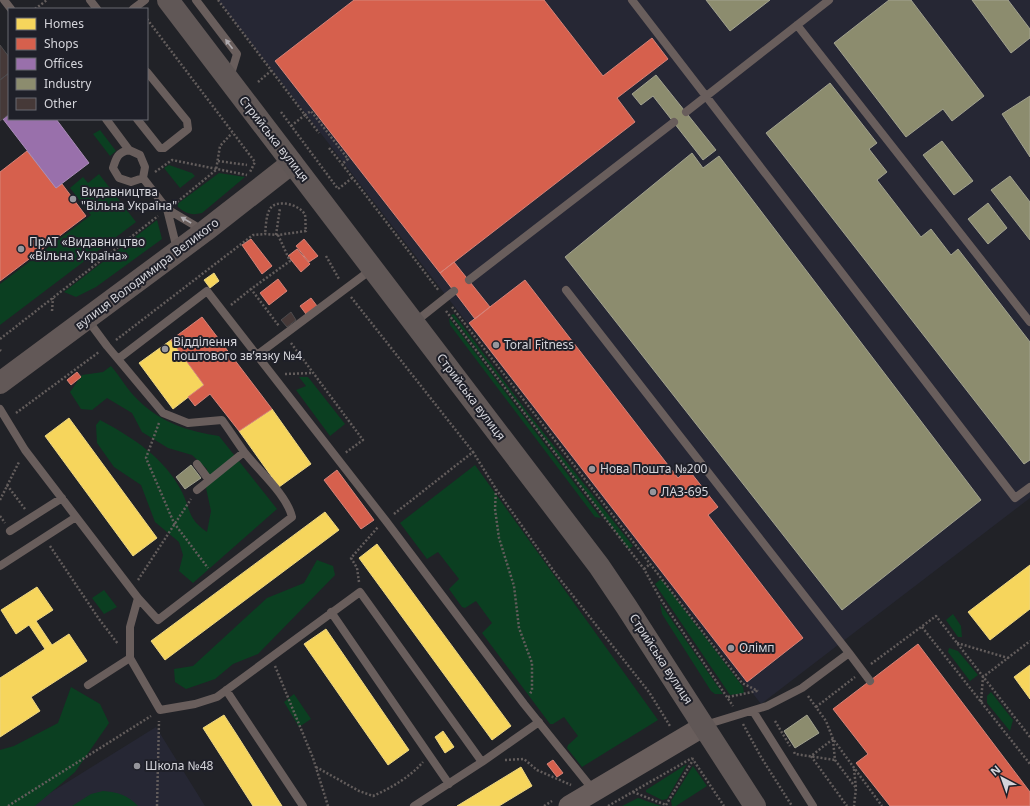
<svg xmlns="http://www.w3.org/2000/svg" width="1030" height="806" viewBox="0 0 1030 806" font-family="'Noto Sans',sans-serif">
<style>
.built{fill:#262734}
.green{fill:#0b3f21}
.homes{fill:#f6d55c;stroke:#ecd582}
.shops{fill:#d6604d;stroke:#d68378}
.offices{fill:#9970ab;stroke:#ab8eb9}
.industry{fill:#8c8c6e;stroke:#a2a28f}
.building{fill:#463938;stroke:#4d4b4d}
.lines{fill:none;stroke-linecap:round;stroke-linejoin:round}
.path{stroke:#635d5c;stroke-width:2.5;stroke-dasharray:2 2;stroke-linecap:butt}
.service{stroke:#695e5c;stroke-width:8}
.tertiary{stroke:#695e5c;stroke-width:21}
.secondary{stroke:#625857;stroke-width:22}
.primary{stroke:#605756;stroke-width:22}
.oneway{fill:#afabaf}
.poi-dot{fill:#96969c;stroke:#1f2029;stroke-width:1.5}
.labels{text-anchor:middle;stroke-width:4;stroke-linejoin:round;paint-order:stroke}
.street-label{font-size:12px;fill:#d5d5db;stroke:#1f2029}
.poi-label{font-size:12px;fill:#d5d5db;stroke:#1f2029;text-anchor:start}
</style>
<rect width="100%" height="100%" fill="#212227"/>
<path class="built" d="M218,0H1030V498L761,704Z
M156,727L205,806H29Z"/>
<path class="green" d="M100,130L116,151L110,156L93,134Z
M169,165L192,173L195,176L180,188L164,168Z
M219,173L245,177L202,213C191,216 184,213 176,205Z
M99,174L136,222L0,325V284L91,215L70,188L83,177L88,183Z
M157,220L162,239L96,287L76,297L64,292Z
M454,314L528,413L633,546L629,549L451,315Z
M449,318L601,518L595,517L450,325Z
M111,366C120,376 128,391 138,400C162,423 187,431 219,436L277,509L193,583L179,571L183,555L179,542L155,522L141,485L114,467L97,443L96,425L100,420C132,437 165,458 182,492C191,510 187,518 207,532L211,511L206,488L207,469L192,455L168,448L142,432L132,413L107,398L92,410L81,409L70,392L82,375L103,372Z
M299,377H308L345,424L330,436L296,390L306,386Z
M475,465L658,720L582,767L567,748L568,745L578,736L564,717L553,724H550L482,633L492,623L476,601L465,608L462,607L449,589L459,579L438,552L427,559L400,523Z
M317,560L333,566L335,575L258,654L233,664L215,679L186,689L175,682L174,669L193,666L267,598L304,583Z
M661,579L743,687L744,693L730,695L655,584Z
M104,590L117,607L104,614L92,598Z
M660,603L723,694H715L711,691L662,614Z
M953,614L961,626L962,637H958L946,620Z
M949,648L958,651L978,675L970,681L948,652Z
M71,687L100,704L109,723L75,772L35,806H0V750L14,746L58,723Z
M991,692L1013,720L1010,731L987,703V696Z
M294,694L311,719L299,727L284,702Z
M687,764L667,799L662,800L646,792V790Z
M693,766L707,786L676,806H672L671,801Z
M103,791C117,792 128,795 138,806H72L91,794Z
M638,798L661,806H622Z"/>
<path class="homes" d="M214,273L219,281L210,288L204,280Z
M171,340L204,385L173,409L139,363Z
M272,409L311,464L279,487L239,431Z
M69,418L157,538L133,556L45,436Z
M325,512L339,530L165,660L151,641Z
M377,544L511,726L492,740L359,558Z
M1030,565V609L990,640L968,612Z
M37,587L53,610L36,621L52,645L69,634L87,661L31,697L40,711L0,737V678L45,649L29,625L16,634L1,610Z
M326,629L409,750L388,765L304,644Z
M1030,665V699L1014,677Z
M224,715L237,735L282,806H253L203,728Z
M443,731L454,747L445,753L435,737Z
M521,767L532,786L499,806H457Z"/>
<path class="shops" d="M354,0H544L603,76L652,38L668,59L617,98L635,122L440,273L275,61Z
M27,151L56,188L62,184L86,216L0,281V172Z
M251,239L272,266L262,274L242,245Z
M304,239L318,256L309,262L296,246Z
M297,249L310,264L301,272L288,256Z
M454,262L490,307L475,319L440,273Z
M278,279L287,291L269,305L260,293Z
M525,280L678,478L688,469L718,507L708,515L803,638L747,682L469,323Z
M311,298L317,306L306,314L300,306Z
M202,317L272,409L239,431L210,394L195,406L188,397L204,385L171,340Z
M77,372L81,377L71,385L67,380Z
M337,470L374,520L361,529L324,480Z
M918,644L1030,792V806H890L856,763L868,754L833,709Z
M553,760L563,773L557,777L547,764Z"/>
<path class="offices" d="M9,114V119H56L89,163L56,188L3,119Z"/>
<path class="industry" d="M706,0H770L730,31Z
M889,0H911L984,96L952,121L943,109L906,137L834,43Z
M972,0H1008L1030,29V38L1011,53Z
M656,75L716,150L703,160L653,96L641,105L632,94Z
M830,83L877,143L869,149L887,172L877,180L921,237L931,229L951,255L958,249L1030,342V460L1024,464L766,133Z
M1030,96V157L1002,114Z
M942,141L973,181L954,195L923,155Z
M692,153L703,168L719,156L981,500L842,610L565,257Z
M1010,176L1030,202V240L991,190Z
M988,203L1007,228L988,244L968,219Z
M191,465L201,478L185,489L176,477Z
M807,715L819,733L795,748L784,731Z"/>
<path class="building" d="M0,45L9,57V73L0,80Z
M9,73V114L0,121V80Z
M291,312L296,320L287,327L281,320Z"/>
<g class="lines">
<path class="path" d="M218,0L305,115L311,111L348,159L342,164L439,291
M35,9L47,0
M147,19L255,162L250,172
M258,82L272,70
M281,112L338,189L352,178
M291,126L305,115L319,133
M329,148L342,164
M218,161L247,165
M155,172L172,160L247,175
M177,202L216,170L220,146L232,133
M276,235L280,208
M278,235L290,261L251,289L279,326
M326,256L339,279
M351,297L473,452
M231,305L251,289
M452,307L742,683L758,691
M52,311L53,298
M446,311L644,569L660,598L733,706
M0,339L158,216
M116,340L253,235L265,234L278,235L306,231C305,226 306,219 305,215C301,205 276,198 270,209C266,215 266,226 265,234
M291,343L363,440L345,453
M0,350L1,351
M285,374L312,373
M16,413L99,352
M159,423L146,458L174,523L208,568
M7,485L25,509
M496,489L495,509L499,538L514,586L519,628L532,663V690L530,694
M0,500L19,462
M394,514L473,452L496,489L555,573L649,692L670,726
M0,516L5,523
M50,546L99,619L118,644
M644,569L650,564
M138,580L191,499
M359,582L357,568L351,558L378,527
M922,627L1030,764
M957,643L1008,658
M871,664L936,616L1030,737
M275,666L313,758L328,806
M808,696L826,721L833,739L882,806
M728,697L757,691
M981,702L983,677L1030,641
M816,707L855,677
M775,721L790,746
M743,724L761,757L792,806
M833,739L811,756L847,806
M833,740L835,760L856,788
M794,752L795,754L835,760
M692,758L724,806
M505,760L524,759L537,770L571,785
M316,767L359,791L373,796C391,788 410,777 423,762
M854,769L856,788L854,806
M633,792L666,805
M666,805L693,760
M8,806L151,716
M157,806L159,721
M544,806L552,801
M608,806L692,758"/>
<path class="service" d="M4,0L11,9
M90,0L97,9
M196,0L237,54L230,77
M632,0L1015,498L1030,487
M133,9L145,0
M797,25L1030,322
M686,112L829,0
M106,119L129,150L140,155L145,167L143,178L167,209L204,231
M137,119L160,148H164L188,129L187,121L147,72
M129,150C118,152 116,158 113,168L119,178L131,182L143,178
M167,209L177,249
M469,280L674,122
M566,290L849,653L802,688L767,706L705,725
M87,319L107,346L163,413L188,423L222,420C230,431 237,442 245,453C259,471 287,495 292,517L158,620L138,598
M415,322L454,291
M257,355L372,269
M118,359L207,291L386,521L524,704L594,791
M0,409L25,450L138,598L130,627V658L160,710L195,704L217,697L360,592L482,762L414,806
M197,464L209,480
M197,490L244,452
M10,531L62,498
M0,566L76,517
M331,612L449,784
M849,653L870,681
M88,685L130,658
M226,690L303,806
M753,711L813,806
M482,762L539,722"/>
<path class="tertiary" d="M569,806L704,726"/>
<path class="secondary" d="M0,383L205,231L292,163"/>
<path class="primary" d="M168,0L599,566L626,606L755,806"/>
</g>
<defs><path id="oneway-solid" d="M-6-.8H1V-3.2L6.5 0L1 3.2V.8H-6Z"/></defs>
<g class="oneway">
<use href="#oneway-solid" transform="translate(229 44) rotate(-127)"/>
<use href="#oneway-solid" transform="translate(186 220) rotate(-150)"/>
</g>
<g class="poi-dot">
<circle cx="73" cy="199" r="4"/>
<circle cx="21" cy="249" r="4"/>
<circle cx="496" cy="345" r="4"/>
<circle cx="165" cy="349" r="4"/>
<circle cx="592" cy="469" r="4"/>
<circle cx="653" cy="492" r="4"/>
<circle cx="731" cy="648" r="4"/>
<circle cx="137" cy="766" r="4"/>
</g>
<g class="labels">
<g class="street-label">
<text transform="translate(274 139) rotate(52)" y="4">Стрийська вулиця</text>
<text transform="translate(147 274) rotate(-37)" y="4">вулиця Володимира Великого</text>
<text transform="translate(471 397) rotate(53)" y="4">Стрийська вулиця</text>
<text transform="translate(661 659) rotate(57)" y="4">Стрийська вулиця</text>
</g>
<g class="poi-label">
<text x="81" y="196">Видавництва<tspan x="81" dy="14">"Вільна Україна"</tspan></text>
<text x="29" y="246">ПрАТ «Видавництво<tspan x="29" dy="14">«Вільна Україна»</tspan></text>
<text x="173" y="346">Відділення<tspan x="173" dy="14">поштового зв’язку №4</tspan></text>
<text x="504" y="349">Toral Fitness</text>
<text x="600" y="473">Нова Пошта №200</text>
<text x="661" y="496">ЛАЗ-695</text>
<text x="739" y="652">Олімп</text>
<text x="145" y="770">Школа №48</text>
</g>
</g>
<rect x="8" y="8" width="140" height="112" fill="#1f2029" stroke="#686870"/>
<rect x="16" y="18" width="20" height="12" fill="#f6d55c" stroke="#686870"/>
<text x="44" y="28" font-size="12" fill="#d5d5db">Homes</text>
<rect x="16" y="38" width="20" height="12" fill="#d6604d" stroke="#686870"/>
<text x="44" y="48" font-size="12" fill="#d5d5db">Shops</text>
<rect x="16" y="58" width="20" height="12" fill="#9970ab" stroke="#686870"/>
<text x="44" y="68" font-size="12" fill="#d5d5db">Offices</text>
<rect x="16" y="78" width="20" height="12" fill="#8c8c6e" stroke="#686870"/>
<text x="44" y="88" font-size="12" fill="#d5d5db">Industry</text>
<rect x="16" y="98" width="20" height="12" fill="#463938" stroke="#686870"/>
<text x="44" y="108" font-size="12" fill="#d5d5db">Other</text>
<g transform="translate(1002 778) rotate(319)" stroke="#1f2029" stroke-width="3" paint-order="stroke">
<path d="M0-3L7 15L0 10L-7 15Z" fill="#d5d5db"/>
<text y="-6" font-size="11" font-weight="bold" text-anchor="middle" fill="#d5d5db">N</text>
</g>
</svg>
